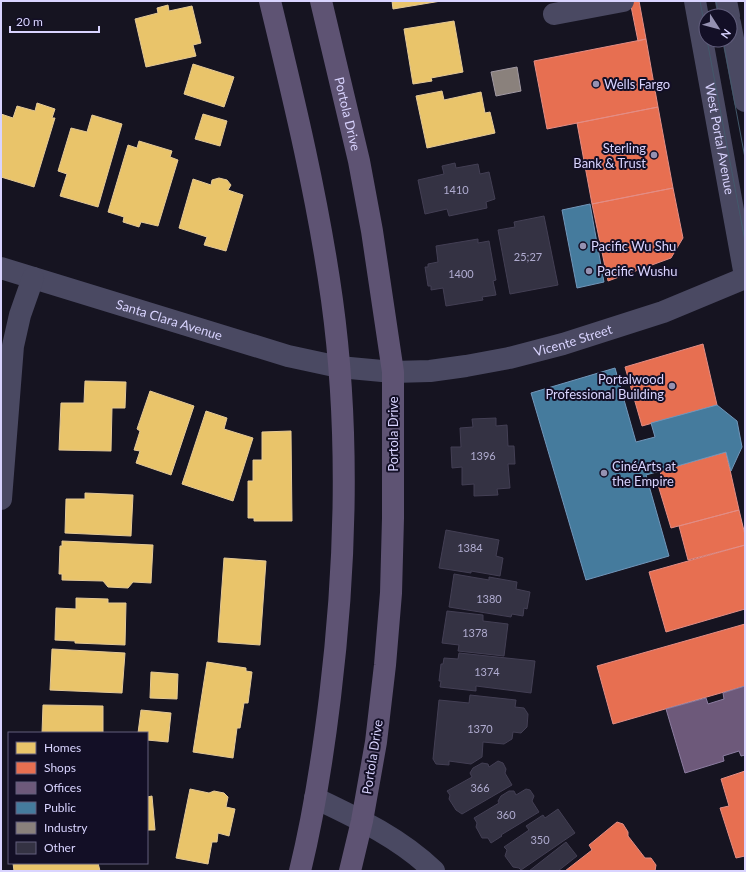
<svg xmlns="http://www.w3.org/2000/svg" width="746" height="872" viewBox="0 0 746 872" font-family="Lato,sans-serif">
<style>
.homes{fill:#e9c46a;stroke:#e4c997}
.shops{fill:#e76f51;stroke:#e38d85}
.offices{fill:#6d597a;stroke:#8d7ea2}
.public{fill:#457b9d;stroke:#7196ba}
.industry{fill:#8a817c;stroke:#a29aa3}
.building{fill:#343243;stroke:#433f54}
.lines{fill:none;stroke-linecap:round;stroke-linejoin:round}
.minor{stroke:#4a4962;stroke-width:22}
.major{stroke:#5e5373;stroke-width:22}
.tram{stroke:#43596b;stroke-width:1}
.poi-dot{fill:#9591b1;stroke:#130f26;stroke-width:1.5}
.labels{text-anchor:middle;stroke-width:4;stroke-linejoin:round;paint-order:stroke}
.number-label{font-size:11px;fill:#b0acd0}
.poi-label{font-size:13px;fill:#d9d4ff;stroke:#130f26;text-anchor:start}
.street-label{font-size:13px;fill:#d9d4ff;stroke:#130f26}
</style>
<rect width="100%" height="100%" fill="#161421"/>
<path class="homes" d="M392,1H441L393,9Z
M168,5L169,11L192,6L201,43L193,45L196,56L146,67L135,19L158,13L157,8Z
M454,21L463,72L431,78L432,81L413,84L404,29Z
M193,64L234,77L224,107L184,94Z
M442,91L444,100L481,92L485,113L490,112L495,133L427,148L416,96Z
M37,103L55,109L52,118H55L34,187L1,177V114L13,118L17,106L35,111Z
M203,114L227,121L220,146L195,139Z
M92,115L122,124L98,207L60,196L67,174L58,171L71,128L87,132Z
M139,141L172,151L170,157L178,160L158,226L141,222L139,227L123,222L124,217L108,212L128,145L137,148Z
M219,178L227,180L231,185L228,190L243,195L226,251L204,245L207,237L179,228L193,179L211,185L212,180Z
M85,381L126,382L125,408H112L111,451L59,450L61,403H84Z
M150,391L194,406L171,475L136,463L140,451L134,450L140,431L137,429Z
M206,411L227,418L224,429L253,438L233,501L182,484Z
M291,431L292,521H254V518H248V481H253V460H262V432Z
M85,493L133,495L131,536L65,533L66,499H85Z
M62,541L153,545L151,583L133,582L128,588L108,587L103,581L62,580V574H59L60,546H62Z
M224,558L266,561L260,645L218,642Z
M76,598L108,599V603H126L125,645L75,643V641L55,640L56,608L76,609Z
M52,649L125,653L122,693L50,690Z
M207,662L246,668V671L252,672L248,703H244L240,728H237L233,758L193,752Z
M151,672L178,674L177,699L150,698Z
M43,705L103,706V733H42Z
M141,710L171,713L168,742L147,740V733H138Z
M190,789L209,793L214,791L224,793L228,797L226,807L235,809L229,836L218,833L217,842H212L208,864L176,858Z
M152,796L155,830H147V797Z
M13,863H98L100,871H14Z"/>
<path class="shops" d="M630,1H639L646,39L638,41Z
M646,39L658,107L547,129L534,61Z
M658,107L673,188L592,204L577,123Z
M673,188L683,238L671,258L608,281L592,204Z
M703,344L717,405L642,426L625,367Z
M726,452L739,510L671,528L658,485L663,484L660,471Z
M739,510L745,535V545L688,560L679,526Z
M745,545V609L666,632L649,572Z
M745,624V686L613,724L597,666Z
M745,771V856L736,858L720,808L729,806L721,779Z
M617,822L623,824L628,832V836L645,858H651L656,865L655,871H565L592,850L589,845Z"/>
<path class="offices" d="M745,686V755L741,756L739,751L723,756L724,761L685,773L666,709L706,698L708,704L724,699L723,693Z"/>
<path class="public" d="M590,204L604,282L577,288L562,210Z
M615,368L636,442L655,437L651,423L717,405L737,421L742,447L731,471L726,452L646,475L669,556L586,580L531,393Z"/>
<path class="industry" d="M517,67L521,91L496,96L491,72Z"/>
<path class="building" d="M455,163L456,168L478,164L480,174L489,172L495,199L486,202L487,208L449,216L447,209L425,214L418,180L444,174L442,166Z
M544,216L558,285L510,294L498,230L515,227L514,222Z
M478,239V243L489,241L496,280L493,281L496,295L482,297L483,300L446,306L443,288L431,290V286H428L425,267H428V264L438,262L436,246Z
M496,418V426L507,425L508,446H514L515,464H508L510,488L497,489L498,495L474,496V484L462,485V467L452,468L451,447H461L460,428L473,427L472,419Z
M446,530L499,540L496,556L503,558L500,576L471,571V573L439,568Z
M454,574L489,580V577L517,582L516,589L530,592L527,609L524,608L523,616L512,614L511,617L449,607Z
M447,611L483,615V621L508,624L504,656L458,651L459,645L442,643Z
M459,653L535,661L531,693L476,686V691L440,687L441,681H439L441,664H443L444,658L458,659Z
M470,695L516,700L515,707L524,708L528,714L527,727L521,733L513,732L512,739L504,744L483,742L482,757L471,764L449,761V765L436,764L433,759L439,700L469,703Z
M498,761L503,763L506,769L505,773L512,785L462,814L456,810L449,799L450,795L447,791L472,777L470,773L473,768L482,763L488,764L489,767Z
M526,789L530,790L534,796L532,801L539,812L501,835L502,836L491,843L488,838H482L476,827L477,823L474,818L499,803L498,801L501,796L509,791H514L516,795Z
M558,809L575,833L521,870L519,868L513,867L505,856L507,850L504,847L529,830L526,826L543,815L545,818Z
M566,842L577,856L558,871H529Z"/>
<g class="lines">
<g class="minor">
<path id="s1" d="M695,1L745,276"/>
<path d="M726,1L729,16"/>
<path d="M554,14L623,1"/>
<path d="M730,23L745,101"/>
<path id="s2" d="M1,268L288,356L339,367L393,372L430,371L466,366L509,358L563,344L663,312L745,278"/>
<path d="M1,499L13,346L20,315L33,278"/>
<path d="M315,798C357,818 400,838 434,871"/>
</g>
<g class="major">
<path d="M270,1C294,100 318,199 332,300C350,431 346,565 330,697C323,755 314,814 300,871"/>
<path id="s3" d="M321,1L359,161L372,231L393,372V518L391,593L385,665L376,742L362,821L350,871"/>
</g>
<path class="tram" d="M700,1L706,33
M716,1L719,16
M707,40L745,241
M723,40L745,158"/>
</g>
<g class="poi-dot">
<circle cx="596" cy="84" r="4"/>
<circle cx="654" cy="155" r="4"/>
<circle cx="583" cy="246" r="4"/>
<circle cx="589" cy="271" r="4"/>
<circle cx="672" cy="386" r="4"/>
<circle cx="604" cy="473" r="4"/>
</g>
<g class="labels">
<g class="number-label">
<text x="456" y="194">1410</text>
<text x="528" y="261">25;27</text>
<text x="461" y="278">1400</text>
<text x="483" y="460">1396</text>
<text x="470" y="552">1384</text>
<text x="489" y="603">1380</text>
<text x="475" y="637">1378</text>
<text x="487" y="676">1374</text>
<text x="480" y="733">1370</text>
<text x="480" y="792">366</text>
<text x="506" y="819">360</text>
<text x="540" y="844">350</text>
</g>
<g class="poi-label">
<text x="604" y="89">Wells Fargo</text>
<text x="646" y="153" text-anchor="end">Sterling<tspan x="646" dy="15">Bank &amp; Trust</tspan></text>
<text x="591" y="251">Pacific Wu Shu</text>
<text x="597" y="276">Pacific Wushu</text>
<text x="664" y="384" text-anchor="end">Portalwood<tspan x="664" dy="15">Professional Building</tspan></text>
<text x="612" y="471">CinéArts at<tspan x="612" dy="15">the Empire</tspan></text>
</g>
<g class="street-label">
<text dy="5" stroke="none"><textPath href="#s3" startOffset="116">Portola Drive</textPath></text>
<text dy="5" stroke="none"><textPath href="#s1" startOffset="140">West Portal Avenue</textPath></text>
<text dy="5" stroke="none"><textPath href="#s2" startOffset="176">Santa Clara Avenue</textPath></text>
<text dy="5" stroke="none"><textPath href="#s2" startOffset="590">Vicente Street</textPath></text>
<text transform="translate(393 434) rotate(-90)" y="5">Portola Drive</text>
<text transform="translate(372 757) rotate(-81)" y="5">Portola Drive</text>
</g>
</g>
<rect width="746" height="872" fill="none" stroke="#d9d4ff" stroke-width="4"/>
<rect x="8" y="732" width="140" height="132" fill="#130f26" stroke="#625e7d"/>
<rect x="16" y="742" width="20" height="12" fill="#e9c46a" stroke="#625e7d"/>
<text x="44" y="752" font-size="12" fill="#d9d4ff">Homes</text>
<rect x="16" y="762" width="20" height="12" fill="#e76f51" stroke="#625e7d"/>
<text x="44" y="772" font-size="12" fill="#d9d4ff">Shops</text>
<rect x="16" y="782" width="20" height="12" fill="#6d597a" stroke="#625e7d"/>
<text x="44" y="792" font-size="12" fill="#d9d4ff">Offices</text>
<rect x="16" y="802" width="20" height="12" fill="#457b9d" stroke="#625e7d"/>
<text x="44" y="812" font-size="12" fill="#d9d4ff">Public</text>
<rect x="16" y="822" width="20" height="12" fill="#8a817c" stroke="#625e7d"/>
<text x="44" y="832" font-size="12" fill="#d9d4ff">Industry</text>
<rect x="16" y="842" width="20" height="12" fill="#343243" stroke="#625e7d"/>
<text x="44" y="852" font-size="12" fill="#d9d4ff">Other</text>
<g transform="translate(718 28) rotate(126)"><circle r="19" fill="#130f26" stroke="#625e7d"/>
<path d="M0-3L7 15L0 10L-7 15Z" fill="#9591b1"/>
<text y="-6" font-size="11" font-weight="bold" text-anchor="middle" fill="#d9d4ff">N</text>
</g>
<path d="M10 26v6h89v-6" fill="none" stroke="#d9d4ff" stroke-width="2"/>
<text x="16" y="26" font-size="12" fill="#d9d4ff" stroke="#130f26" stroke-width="3" paint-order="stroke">20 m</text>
</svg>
